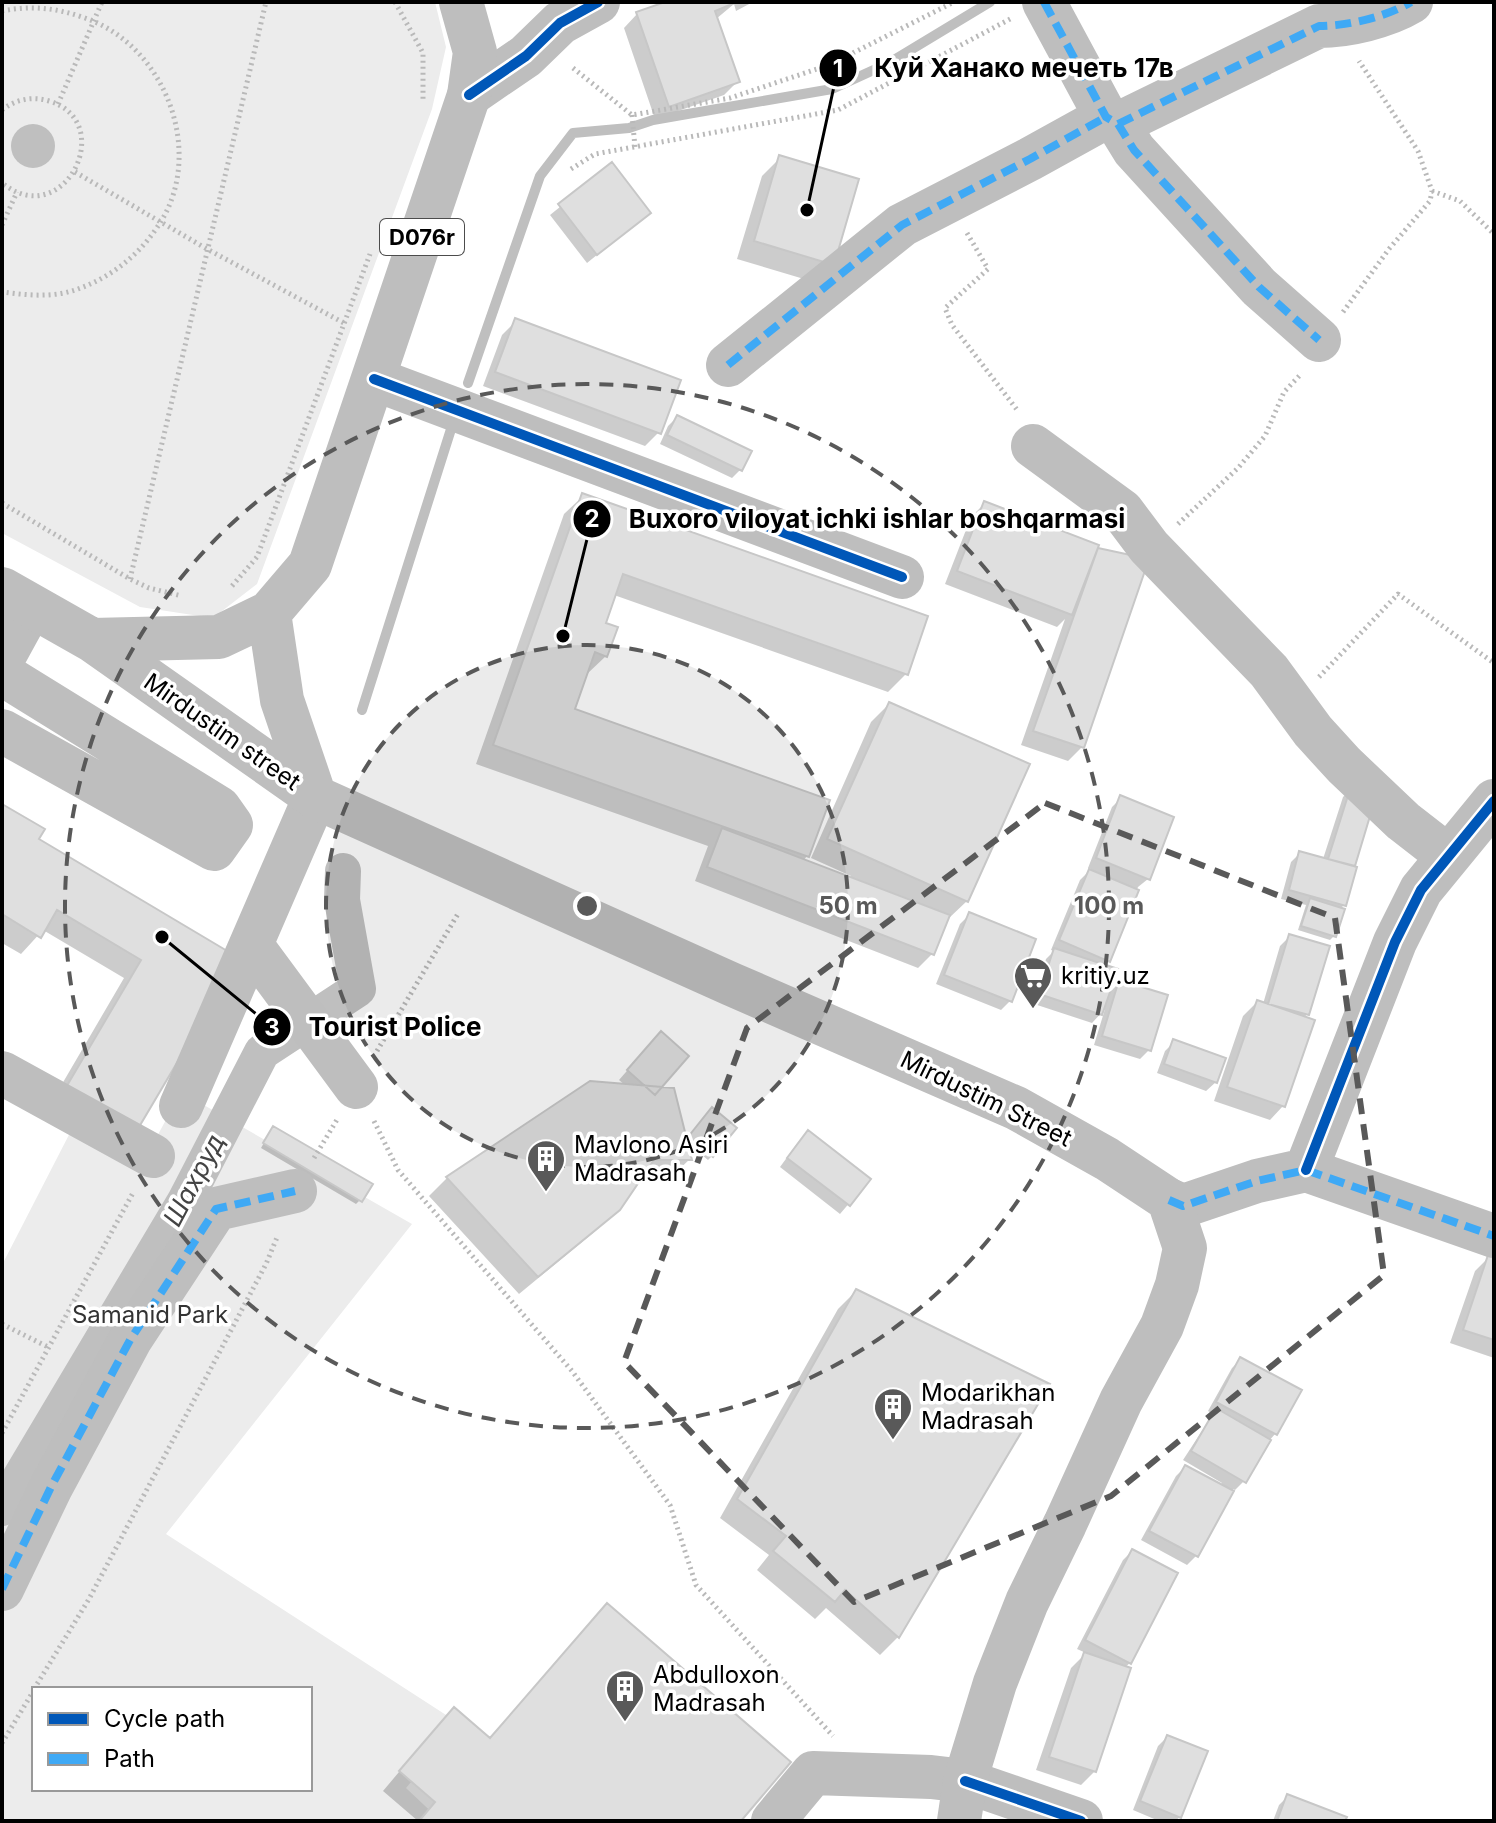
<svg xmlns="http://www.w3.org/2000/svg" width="1496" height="1823" viewBox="0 0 1496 1823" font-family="Inter,sans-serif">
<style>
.green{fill:#ececec;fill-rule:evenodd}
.water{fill:#bfbfbf}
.shadow{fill:#0003}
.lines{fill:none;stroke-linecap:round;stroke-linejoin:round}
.stream{stroke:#bfbfbf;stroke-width:10}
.canal{stroke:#bfbfbf;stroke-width:36}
.building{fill:#dfdfdf;stroke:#c7c7c7;stroke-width:2}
.path{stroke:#b9b9b9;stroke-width:5;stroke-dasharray:2 4;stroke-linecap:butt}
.minor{stroke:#bebebe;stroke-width:44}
.major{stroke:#bebebe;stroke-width:44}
.quiet{stroke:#3fa9f5;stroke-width:8;stroke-dasharray:16 8;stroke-linecap:butt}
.cycleway-casing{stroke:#fff;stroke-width:15}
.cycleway{stroke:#0057b8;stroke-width:10}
.marked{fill:none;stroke:#595959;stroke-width:6;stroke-dasharray:16 10;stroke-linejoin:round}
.ring{fill:none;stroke:#595959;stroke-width:4;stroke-dasharray:14 10}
.labels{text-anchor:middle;stroke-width:7;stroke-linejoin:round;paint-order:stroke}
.shield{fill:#fff;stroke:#4c4c4c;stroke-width:2}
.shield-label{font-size:22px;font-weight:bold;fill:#000}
.street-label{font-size:24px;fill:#000;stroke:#fff}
.poi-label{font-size:24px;fill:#000;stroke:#fff;text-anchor:start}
.park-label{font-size:24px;fill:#333;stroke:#fff}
.water-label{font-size:26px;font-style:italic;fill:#444;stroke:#fff}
.centre{fill:#595959;stroke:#fff;stroke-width:4}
.ring-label{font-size:24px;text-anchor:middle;font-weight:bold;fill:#595959;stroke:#fff;stroke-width:7;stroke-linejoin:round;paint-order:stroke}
.leader{fill:none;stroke:#000;stroke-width:3}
.callout-dot{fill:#000;stroke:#fff;stroke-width:3}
.mark-label{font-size:24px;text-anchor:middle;font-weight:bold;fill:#fff}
.callout-label{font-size:26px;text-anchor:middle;font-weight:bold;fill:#000;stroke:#fff;stroke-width:7;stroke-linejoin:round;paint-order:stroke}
</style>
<rect width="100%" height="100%" fill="#fff"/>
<path class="green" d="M2,2H435L446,47L432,109L257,584L213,618L140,607L2,533Z
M181,1092L412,1224L166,1534L460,1724L406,1788L441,1821H2V1265L73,1127L141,1166ZM34,1689H310V1789H34Z"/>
<path class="water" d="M11 146a22 22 0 1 1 44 0a22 22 0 1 1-44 0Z"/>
<path class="shadow" d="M671,2H753L736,11L734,4L716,19L738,81L724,95L655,119L624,28L637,14Z
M780,158L857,181L814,282L737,259L762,176Z
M612,165L649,213L587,263L550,215Z
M516,321L659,432L645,446L483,386L502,335Z
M677,417L741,469L732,478L660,444L668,426Z
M583,496L906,674L888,692L614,595L604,624L606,656L587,674L572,711L807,856L803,861L850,879L851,876L811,858L871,722L889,704L967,901L948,919L932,954L918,968L695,881L708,846L476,764L564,514Z
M985,503L1095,550L1146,560L1082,747L1068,761L1021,745L1065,619L1057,627L945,584L971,517Z
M1351,789L1371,807L1344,905L1339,910L1342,911L1334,936L1330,940L1298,930L1306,905L1281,899L1291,862L1300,853L1323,859L1343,797Z
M1121,798L1148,879L1138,887L1108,960L1103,966L1107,995L1120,982L1149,1050L1140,1059L1094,1045L1105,1009L1092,1023L1031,1003L1046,959L1054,951L1051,950L1080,880L1091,869L1088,868L1112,807Z
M2,806L36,840L236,959L48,1108L124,978L43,930L21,954L2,943Z
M969,915L1010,1001L1001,1010L936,984L960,924Z
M1289,937L1307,1014L1304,1018L1283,1106L1270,1120L1214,1101L1243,1016L1257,1002L1263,1004L1280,946Z
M652,1042L658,1088L690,1159L671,1177L640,1178L619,1208L599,1228L519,1294L429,1196L447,1178L591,1083L626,1086L619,1080Z
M1174,1042L1216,1082L1206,1091L1157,1073L1165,1051Z
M708,1113L712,1156L708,1160L686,1142Z
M270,1132L360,1200L356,1204L261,1148Z
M799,1141L869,1180L840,1214L780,1167Z
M1488,1258L1494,1260V1358L1450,1343L1475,1271Z
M856,1291L898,1637L880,1655L826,1608L815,1619L757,1570L769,1555L720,1518L838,1309Z
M1241,1359L1275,1434L1267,1443L1244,1481L1235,1490L1233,1489L1196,1556L1187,1565L1141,1540L1176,1476L1185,1467L1220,1486L1222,1483L1183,1460L1213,1414L1208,1411L1232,1368Z
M1132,1551L1130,1663L1124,1668L1095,1771L1081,1785L1036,1770L1071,1668L1086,1653L1077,1649L1123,1560Z
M436,1728L489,1740L738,1821H418L383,1791Z
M1167,1737L1180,1817L1175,1821H1159L1133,1810L1158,1746Z
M1288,1796L1343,1821H1273L1279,1805Z"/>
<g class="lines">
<path class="stream" d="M468,383L540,176L573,133L629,128L653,120L832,89L889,63L990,2
M362,710L452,426"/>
<path class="canal" d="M2,1508L185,1201L262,1052L358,989L342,900L343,871"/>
</g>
<path class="building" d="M665,2H737L715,11L740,82L669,107L636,12Z
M779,155L859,179L834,265L754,241Z
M612,162L651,213L597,255L558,204Z
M515,318L681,380L661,434L495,372Z
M677,415L752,451L742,471L667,435Z
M582,493L928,616L908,675L623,574L606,623L618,627L607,657L595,652L575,709L830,800L809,857L493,745Z
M984,501L1099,545L1072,615L957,571Z
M1098,548L1149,559L1084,748L1033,731Z
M889,702L1030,764L968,902L827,839Z
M1351,786L1373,806L1355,866L1328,859Z
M1120,795L1174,817L1150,880L1096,858Z
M2,804L45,829L39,839L239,958L136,1132L65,1089L141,960L57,910L41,938L2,914Z
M722,828L950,915L934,955L707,867Z
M1299,851L1357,867L1346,906L1289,890Z
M1089,869L1139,890L1110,962L1059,940Z
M1310,898L1345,909L1336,937L1301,926Z
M969,912L1036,939L1012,1002L944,975Z
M1289,934L1330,946L1309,1015L1268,1004Z
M1054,948L1118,969L1102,1015L1039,994Z
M1119,980L1168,995L1151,1051L1102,1036Z
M1257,1000L1315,1020L1285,1107L1227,1087Z
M661,1031L689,1056L655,1095L627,1070Z
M1173,1039L1226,1058L1217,1083L1164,1064Z
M590,1081L674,1088L692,1160H654L620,1210L538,1277L446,1177Z
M712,1107L737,1128L713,1157L688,1137Z
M273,1126L373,1184L362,1202L263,1143Z
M808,1130L871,1179L850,1206L787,1158Z
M1488,1255L1494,1257V1340L1463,1330Z
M856,1289L1050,1384L899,1638L845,1590L835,1602L773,1551L786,1536L737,1499Z
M1240,1357L1302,1390L1277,1435L1216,1402Z
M1216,1408L1271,1440L1246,1483L1191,1451Z
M1185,1465L1234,1491L1198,1557L1149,1531Z
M1132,1549L1178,1573L1131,1664L1085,1640Z
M607,1603L791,1762L741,1821H419L435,1802L399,1771L454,1707L490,1738Z
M1084,1652L1131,1668L1096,1772L1049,1757Z
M1167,1735L1208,1751L1181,1818L1140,1801Z
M1287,1794L1347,1817L1345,1821H1277Z"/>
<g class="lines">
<path class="path" d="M395,2L423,53V102
M2,11C32,5 57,8 85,18C167,46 208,157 156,229C136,258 108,279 75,290C51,298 26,295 2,292
M573,68L632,115L730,98L829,65L954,2
M58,104L102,2
M2,110C16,99 33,96 49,101C119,122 64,233 2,183
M632,115L635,147
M571,169L595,154L838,110L1012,18
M75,172L207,249L344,323
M1432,191L1460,201L1494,234
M2,225L17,192
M967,233L988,269L945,308L952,325L1018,411
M1343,312L1389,249L1430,201L1432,191L1418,151L1359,61
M2,503L130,579L149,588L182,596
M1178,524L1238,468L1265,436L1284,392L1302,373
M130,579L266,2
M232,586L257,557L370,254
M1319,677L1398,594L1494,663
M377,1051L459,912
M374,1121L398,1170L572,1371L670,1505L696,1585L833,1736
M314,1158L338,1118
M2,1324L48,1347
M2,1433L134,1191
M34,1689L89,1599L266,1264L278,1235
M2,1743L34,1690"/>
<path class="minor" d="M1044,2L1106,117L1118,124L1134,150L1259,287L1319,340
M469,95L526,56L560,23L598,2
M1118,124L1319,26C1347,26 1386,17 1411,2
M728,365L902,225L1030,159L1106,117
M374,379L902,577
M1033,446L1122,511L1149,547L1269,671L1313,731L1344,765L1403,821L1448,856
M2,660L31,607
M2,674L219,808L231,825L214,849L2,731
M252,946L356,1087
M2,1073L153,1156
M181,1106L315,797
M1306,1170L1395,942L1421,890L1494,801
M1169,1200L1183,1206L1257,1181L1306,1170L1494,1236
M2,1589L51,1487L130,1340L216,1209L295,1191
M773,1821L813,1773L931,1777L965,1781L1081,1821"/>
<path class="major" d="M2,589L92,640L315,797L731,984L1016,1108L1107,1159L1169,1200L1185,1248L1177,1285L1162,1326L1121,1401L1065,1524L1027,1602L995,1683L965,1781L959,1821
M269,613L282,700L315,797
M92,640L219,637L269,613L310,565L469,95L475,52L461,2"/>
<path class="quiet" d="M1044,2L1106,117L1118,124L1134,150L1259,287L1319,340
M1118,124L1319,26C1347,26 1386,17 1411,2
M728,365L902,225L1030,159L1106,117
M1169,1200L1183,1206L1257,1181L1306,1170L1494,1236
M2,1589L51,1487L130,1340L216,1209L295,1191"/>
<g class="cycleway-casing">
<path id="cycleway" d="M469,95L526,56L560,23L598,2
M374,379L902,577
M1306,1170L1395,942L1421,890L1494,801
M965,1781L1081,1821"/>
</g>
<use href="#cycleway" class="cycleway"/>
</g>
<path class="marked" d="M1045,803L1335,918L1384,1275L1111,1496L854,1602L624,1362L747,1028Z"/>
<circle cx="587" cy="906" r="261" fill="#595959" fill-opacity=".12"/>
<g class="ring">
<circle cx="587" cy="906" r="261"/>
<circle cx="587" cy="906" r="522"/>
</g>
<defs>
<g id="supermarket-pin" transform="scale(2)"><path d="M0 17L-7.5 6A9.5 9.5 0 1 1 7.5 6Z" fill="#595959" stroke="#fff"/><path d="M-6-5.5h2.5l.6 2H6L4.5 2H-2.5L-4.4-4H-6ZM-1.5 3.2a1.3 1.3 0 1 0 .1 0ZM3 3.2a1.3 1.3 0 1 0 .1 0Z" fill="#fff"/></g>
<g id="building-pin" transform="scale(2)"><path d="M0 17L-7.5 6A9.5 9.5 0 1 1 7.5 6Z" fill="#595959" stroke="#fff"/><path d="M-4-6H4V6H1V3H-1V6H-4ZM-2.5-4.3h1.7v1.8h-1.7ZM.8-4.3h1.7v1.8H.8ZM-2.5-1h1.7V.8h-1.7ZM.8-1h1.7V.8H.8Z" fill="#fff"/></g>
</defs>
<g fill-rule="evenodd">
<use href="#supermarket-pin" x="1033" y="976"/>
<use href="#building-pin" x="546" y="1159"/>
<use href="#building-pin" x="893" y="1407"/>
<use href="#building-pin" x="625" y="1689"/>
</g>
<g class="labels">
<rect class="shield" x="380" y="219" width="84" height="36" rx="6"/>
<g class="shield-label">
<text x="422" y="245">D076r</text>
</g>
<g class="street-label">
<text transform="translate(222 732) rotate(35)" y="8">Mirdustim street</text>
<text transform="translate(986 1099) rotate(26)" y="8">Mirdustim Street</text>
</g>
<g class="poi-label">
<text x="1061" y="984">kritiy.uz</text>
<text x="574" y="1153">Mavlono Asiri<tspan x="574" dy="28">Madrasah</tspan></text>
<text x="921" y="1401">Modarikhan<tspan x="921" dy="28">Madrasah</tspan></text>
<text x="653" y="1683">Abdulloxon<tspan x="653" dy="28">Madrasah</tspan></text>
</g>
<g class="park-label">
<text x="150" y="1323">Samanid Park</text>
</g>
<g class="water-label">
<text transform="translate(194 1180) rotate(-62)" y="9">Шахруд</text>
</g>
</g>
<circle cx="587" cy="906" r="12" class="centre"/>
<g class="ring-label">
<text x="848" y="914">50 m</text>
<text x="1109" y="914">100 m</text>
</g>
<path class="leader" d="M807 210L838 68M563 636L592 519M162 937L272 1027"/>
<g class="callout-dot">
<circle cx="807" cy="210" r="8"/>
<circle cx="563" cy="636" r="8"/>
<circle cx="162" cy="937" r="8"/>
<circle cx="838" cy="68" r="20"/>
<circle cx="592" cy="519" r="20"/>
<circle cx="272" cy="1027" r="20"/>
</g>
<g class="mark-label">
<text x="838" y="77">1</text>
<text x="592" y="527">2</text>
<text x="272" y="1036">3</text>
</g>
<g class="callout-label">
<text x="1024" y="77">Куй Ханако мечеть 17в</text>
<text x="877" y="528">Buxoro viloyat ichki ishlar boshqarmasi</text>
<text x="395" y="1036">Tourist Police</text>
</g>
<rect width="1496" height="1823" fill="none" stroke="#000000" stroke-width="8"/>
<rect x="32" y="1687" width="280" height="104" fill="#ffffff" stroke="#999999" stroke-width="2"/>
<rect x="48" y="1713" width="40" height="12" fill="#0057b8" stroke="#999999" stroke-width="2"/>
<text x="104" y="1727" font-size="24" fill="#000000">Cycle path</text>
<rect x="48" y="1753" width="40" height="12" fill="#3fa9f5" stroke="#999999" stroke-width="2"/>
<text x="104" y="1767" font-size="24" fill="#000000">Path</text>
</svg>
